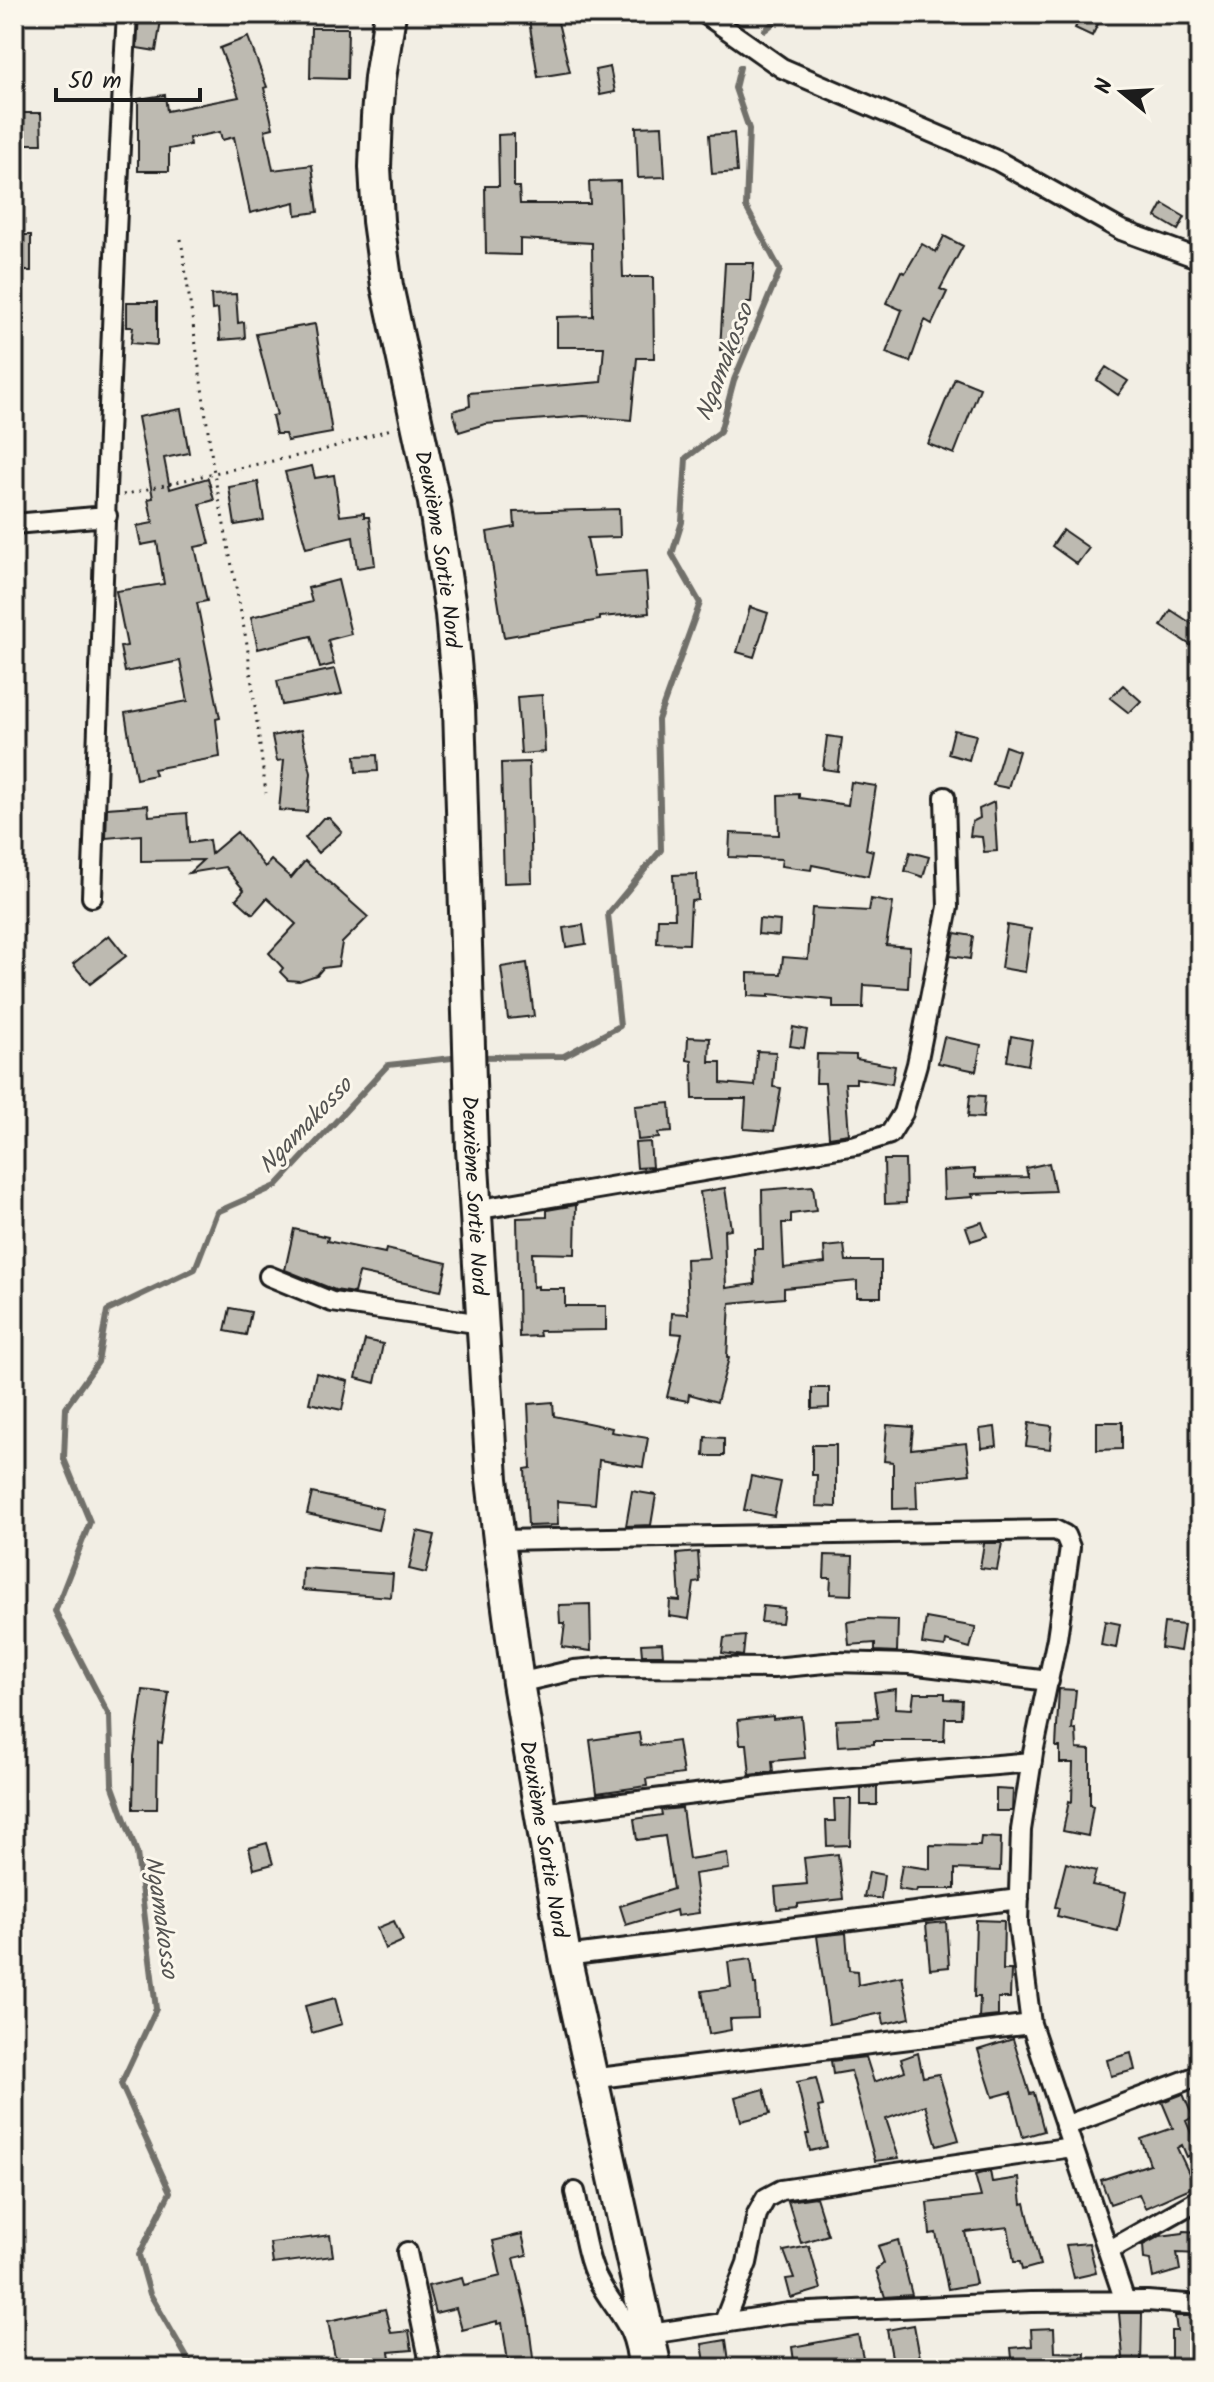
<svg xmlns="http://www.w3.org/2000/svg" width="1214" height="2382" viewBox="0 0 1214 2382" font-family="Kalam,sans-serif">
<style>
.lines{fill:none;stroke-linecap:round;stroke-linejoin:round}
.stream{stroke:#716f6b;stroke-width:6}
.building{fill:#bdbab1;stroke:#1c1c1c;stroke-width:2}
.street-casing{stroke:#1c1c1c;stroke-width:24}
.primary-casing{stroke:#1c1c1c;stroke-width:36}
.path{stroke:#1c1c1c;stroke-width:3;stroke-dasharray:2 6;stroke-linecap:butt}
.street{stroke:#fbf7ec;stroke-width:18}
.primary{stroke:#fbf7ec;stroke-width:30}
.labels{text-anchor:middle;stroke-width:6;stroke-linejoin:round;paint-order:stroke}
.street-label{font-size:22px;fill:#1c1c1c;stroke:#fbf7ec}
.water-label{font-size:24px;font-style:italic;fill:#545351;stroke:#fbf7ec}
</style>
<rect width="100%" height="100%" fill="#f2eee4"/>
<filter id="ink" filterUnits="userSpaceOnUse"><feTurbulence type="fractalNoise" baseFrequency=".0125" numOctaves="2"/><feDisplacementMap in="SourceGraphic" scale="16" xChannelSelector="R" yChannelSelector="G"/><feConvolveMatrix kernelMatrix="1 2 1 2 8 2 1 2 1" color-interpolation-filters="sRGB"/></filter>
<g filter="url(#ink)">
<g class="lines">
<path class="stream" d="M765,30L785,14
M477,1057L564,1056L620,1026L608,914L661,850L658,720L700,603L672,554L682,522L686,458L720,432L734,380L780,270L746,207L749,129L735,88L740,67
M193,2368L150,2294L139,2255L170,2192L121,2084L156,2009L137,1853L112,1784L110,1717L55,1611L90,1522L64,1459L66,1407L98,1362L107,1311L195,1269L217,1212L276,1186L388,1065L461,1057"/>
</g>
<path class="building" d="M139,14H162L156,51L137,48Z
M528,14H556L570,72L538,77Z
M1082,14H1103L1092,36L1075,28Z
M311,28H348L347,79L310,78Z
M248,37L267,87L264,88L273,128L265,130L273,170L312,165L318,212L296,215L295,202L250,213L234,137L222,140L220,132L189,138L190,145L169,149V171H138V99L165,95L167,111L239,97L220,48Z
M610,67L615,92L600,95L595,70Z
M14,113H41L42,144H14Z
M662,126L665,177L638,178L636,127Z
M734,133L737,172L712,174L709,135Z
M514,134V187H519L520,204H590L589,182L620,181L623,277H653L654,358H637L631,420L584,416L485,424L459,432L453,411L470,406L469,393L601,382L604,347H557V317L593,316L592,243L520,239V255L486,254L485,186H499L498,135Z
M1163,204L1185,217L1178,230L1156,217Z
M14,235H31V271H14Z
M944,236L963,246L940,289L947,292L932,324L925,320L910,362L886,353L902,310L886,303L901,271L905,273L922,244L936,252Z
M725,263H754L751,303H746L740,352L720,350Z
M236,294L238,323L244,322L245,338L220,340L218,309L212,310L211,295Z
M127,302H157V345L131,343L133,327H127Z
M315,324L332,433L287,441L285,434H276L272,416L277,415L256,334Z
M1106,367L1128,381L1118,395L1097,380Z
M955,378L980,388L954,454L928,444Z
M181,409L189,453L164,458L170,489L208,478L214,500L200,504L210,544L195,547L207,601L197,603L220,718L216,719L220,757L153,769L155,775L136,779L125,713L188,701L180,661L125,672L120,647L127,646L116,591L164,584L157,542L141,545L137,526L153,523L148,499L153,498L138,417Z
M312,466L315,478L334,475L340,516L364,513V517H369L375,565L357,568L353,537L306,548L285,472Z
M258,482L264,520L235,525L229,487Z
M619,509L620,537L587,538L594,576L646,572L649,613L600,617V620L504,637L487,532L515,527L514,512Z
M1063,530L1089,548L1077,564L1052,546Z
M338,580L351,634L328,640L334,664L320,668L311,636L258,649L251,617L312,602L308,588Z
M750,607L768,613L754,657L737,652Z
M1171,610L1200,629L1192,646L1161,626Z
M335,669L342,694L282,705L277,681Z
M1123,685L1141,701L1129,713L1110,698Z
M542,695L545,752L521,754L517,697Z
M301,730L311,773L307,812L279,810L284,760L277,761L272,736Z
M954,730L976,735L969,760L948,754Z
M827,736L842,738L838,771L823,769Z
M1005,746L1019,751L1008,788L993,785Z
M377,755L378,771L356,772L355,756Z
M529,762L532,882L504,883L501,763Z
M851,782L876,786L866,849L873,851L868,876L812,865L811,870L781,866L782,859L729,857L730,833L779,835L778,795L799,794V798L848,805Z
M994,802L997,851L984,852L982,837L970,836L972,822L980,818L979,809Z
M148,805L149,816L187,813L189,843L209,840L211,854L237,832L265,867L271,860L291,878L305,861L368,917L342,943L338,966L323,968L317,975L299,981L288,980L280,972L283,968L269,953L296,924L267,898L253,914L236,899L244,890L225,867L189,873L203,860L141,861V835L106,838L107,808Z
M323,818H329L342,832L318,853L305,838Z
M910,852L929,857L923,877L905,871Z
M697,874L698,900L691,901L689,944L657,943L658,918H675L673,875Z
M871,899L893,903L886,945L910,947L908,988L864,985L863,1008H833V1000L769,994V997L748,996V973L781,974L783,957L808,959L812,908L869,911Z
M759,919L780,921L779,936L758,934Z
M583,925L586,944L566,947L563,928Z
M1007,925L1031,929L1025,972L1001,968Z
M955,933L973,936L970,959L950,956Z
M109,935L126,956L90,984L73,964Z
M527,963L534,1016L508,1019L501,967Z
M793,1027L807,1030L804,1048L790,1046Z
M1011,1036L1032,1040L1028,1065L1007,1061Z
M688,1037L710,1038L709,1062H721V1083L755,1086L757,1051L776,1052L773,1087L781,1088L774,1131L744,1129L746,1099H693L692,1061L687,1060Z
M944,1037L981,1045L976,1071L938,1063Z
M817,1054L856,1055V1059L895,1066L892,1084L856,1078V1083H845L849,1134L829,1137L825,1083H816Z
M970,1095L985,1096L983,1118L968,1117Z
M670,1103L672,1132L658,1133L659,1138L638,1140L635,1106Z
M650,1142L652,1167L637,1168L635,1143Z
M884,1160H905L906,1203L885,1204Z
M1049,1163L1055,1191L972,1194L973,1197L944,1199L943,1171L975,1169V1178L1028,1177L1026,1168Z
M813,1186L816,1211L791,1214V1223H782L784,1268L825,1263L824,1247L844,1245L846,1261H881V1297H857V1281L784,1288V1298L730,1303L727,1357L729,1358L717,1402L689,1394L688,1401L667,1397L682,1334L671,1333L672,1313L688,1314L686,1259L709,1258L700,1192L725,1188L731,1229L724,1230L726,1288L755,1284L754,1249H763L762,1190Z
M576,1205L575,1254L532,1253L533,1287L538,1286V1289H565V1306H606V1330L539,1331L540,1336L519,1337L517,1218L547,1217V1210Z
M982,1222L987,1236L971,1241L966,1227Z
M294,1229L328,1237L327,1241L385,1253L386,1249L447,1263L441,1291L359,1273L354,1293L335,1290L285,1270Z
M230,1308L251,1312L246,1335L225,1331Z
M365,1340L383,1344L375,1383L356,1378Z
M316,1373L348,1381L342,1410L309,1403Z
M812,1388H829V1408L812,1409Z
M553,1402L554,1416L612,1428L611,1432L648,1438L643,1467L599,1460L595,1504L557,1501L558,1525L528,1526L525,1469L531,1468L528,1404Z
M1097,1422H1122V1449L1097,1450Z
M1029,1423L1052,1426L1050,1449L1026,1446Z
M887,1425L913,1427L911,1449L966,1443L970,1474L916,1480L917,1508L893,1509V1462L884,1461Z
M995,1427L997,1446L982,1448L980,1429Z
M705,1437L724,1438V1456H704Z
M812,1445H836V1507L816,1506L817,1475H812Z
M751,1476L781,1482L774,1516L744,1510Z
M632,1491L656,1495L651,1525L626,1526Z
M312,1493L383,1509L378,1530L307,1514Z
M417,1531L435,1535L426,1573L409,1569Z
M984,1543H1002L997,1570L980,1568Z
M698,1552L700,1582L694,1583L689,1619L669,1616L670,1600L680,1601L677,1554Z
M825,1555L853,1556L852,1595L830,1594L831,1578H824Z
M303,1568L393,1574L391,1597L302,1590Z
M590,1604L591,1651L562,1647L565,1623H560L559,1605Z
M763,1606L784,1608L782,1623L761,1622Z
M926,1618L976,1627L970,1648L946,1641L945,1647L922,1644Z
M867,1619L898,1620L897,1652L875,1651V1643L849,1645L847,1622Z
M1105,1621L1120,1624L1116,1648L1101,1645Z
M1164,1623L1184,1625L1180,1651L1161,1648Z
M745,1636L743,1656L722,1653L724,1638Z
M662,1643L663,1655H642L641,1644Z
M896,1689L895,1708L912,1709L914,1693H945V1699L962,1700L961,1718H945L944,1741H874V1744L838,1746L836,1720L878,1718L874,1692Z
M1059,1689L1076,1690L1072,1730L1076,1729L1077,1749L1090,1750V1805L1093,1806L1088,1836L1063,1831L1069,1801L1072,1802L1073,1763H1060V1747H1056Z
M143,1690L169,1693L162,1743L158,1742L157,1809H133L134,1757Z
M773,1716V1719L801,1716L805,1758L772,1761L773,1772L750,1775L747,1744H740L738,1720Z
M639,1733L641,1746L678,1741L683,1774L646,1779L647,1786L597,1793L590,1740Z
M877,1787V1805H861V1788Z
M996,1789L1013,1790L1012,1811H996Z
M834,1799H851L850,1845L827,1846L826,1821H835Z
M682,1808L689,1859L727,1853L729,1869L694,1874L699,1913L677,1916L676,1910L626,1925L620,1906L673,1889L665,1836L637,1840L634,1819L662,1815L661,1810Z
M981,1837L1001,1838L1000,1871L955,1869V1889H917L916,1892L898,1889L902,1865L930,1869V1845L980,1846Z
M267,1843L273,1864L254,1869L249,1848Z
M838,1854L843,1899L798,1904V1907L777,1909L775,1887L807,1884L804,1858Z
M1066,1863L1096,1871L1092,1885L1126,1892L1118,1931L1057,1916L1059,1908L1055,1907Z
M869,1872L884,1875L881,1899L864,1897Z
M976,1920L1004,1921L1003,1970H1011L1010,1998H998V2016L979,2018L980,1997H974Z
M394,1921L403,1941L385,1949L377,1928Z
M946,1922L949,1967L930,1969L926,1924Z
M846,1933L849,1970L857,1971L858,1985L902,1976L910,2018L884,2024L882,2013L829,2024L817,1936Z
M751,1959L754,1984H756L758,2018L730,2019L731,2030L709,2034L702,1991L731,1987L728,1962Z
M335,1998L342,2024L312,2033L305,2006Z
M1013,2039L1030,2094L1034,2093L1044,2131L1023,2137L1011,2092L993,2097L978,2050Z
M918,2053L923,2077L939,2074L959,2140L937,2146L925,2105L886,2119L899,2158L875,2161L851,2071L833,2074L831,2061L866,2057L874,2082L905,2071L901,2059Z
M1131,2053L1135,2070L1111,2076L1107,2060Z
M816,2078L823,2106L818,2107L827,2147L810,2151L806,2134H809L797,2082Z
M764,2089L770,2114L741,2121L735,2097Z
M1183,2094L1193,2117L1186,2121L1199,2151L1187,2157L1182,2145L1177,2148L1195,2186L1145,2208L1139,2194L1110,2204L1101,2180L1150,2164L1141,2139L1173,2128L1162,2102Z
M990,2171L992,2182L1019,2178L1022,2204L1025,2203L1040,2265L1022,2270L1020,2262H1014L1008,2227L965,2232L976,2284L948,2289L936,2233L930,2234L927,2203L981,2197L975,2175Z
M816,2197L828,2235L801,2243L788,2201Z
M1184,2231L1200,2232V2254L1177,2253L1180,2270L1153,2278L1150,2260L1144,2259L1143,2245L1160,2236L1183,2233Z
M522,2234L527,2255L514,2258L528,2318L534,2366L509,2368L502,2323L497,2324V2321L462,2330L456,2308L435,2313L428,2286L462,2278L464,2285L501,2276L493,2241Z
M330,2235L333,2256L273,2264L270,2243Z
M898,2240L912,2295L885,2297L876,2270L884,2263L878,2246Z
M1089,2243L1096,2273L1074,2278L1066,2245Z
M809,2246L821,2289L791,2298L786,2279L794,2278L784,2251Z
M385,2309L391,2333L409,2331L412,2350L389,2352L392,2368H337L328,2321Z
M1119,2313H1142L1141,2368H1124Z
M1175,2316H1193V2325H1199V2368H1171V2331H1177Z
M914,2325L922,2368H894L887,2330Z
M1054,2328L1055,2352L1085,2353L1084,2368H1013L1011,2348L1032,2346L1031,2329Z
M858,2335L865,2366L855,2368H795L792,2347Z
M726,2340L730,2368H706L702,2344Z"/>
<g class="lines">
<g class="street-casing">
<path id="street" d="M705,14L782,68L998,161L1121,230L1200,259
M14,524L107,516
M92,897C103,603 110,308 127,14
M475,1210L856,1145L890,1134L903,1113L917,1064L948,907L945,797
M269,1276L332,1302L482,1324
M499,1540L1055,1530L1065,1535L1070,1547L1057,1638L1033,1753L1021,1830L1018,1923L1031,2024L1125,2301
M518,1683L574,1670L609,1667L774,1668L835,1662L910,1664L1049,1681
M540,1813L793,1782L1032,1762
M565,1956L1019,1899
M591,2079L1031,2024
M1065,2126L1200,2075
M575,2192C581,2216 586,2258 597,2278C616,2315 635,2321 638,2368
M1108,2251L1200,2199
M407,2252L431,2368
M724,2322L747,2263L757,2214L766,2198L781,2190L1072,2147
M650,2334L788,2313L1031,2302L1147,2301L1200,2305"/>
</g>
<g class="primary-casing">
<g id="primary">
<path id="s1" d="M390,14L380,78L377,117L375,167L378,221L387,286L434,502L451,614L459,707L472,1149L492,1479L499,1540L518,1683L565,1956L656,2368"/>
</g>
</g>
<path class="path" d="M181,239L214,473L247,644L266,793
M123,495L214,473L317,452L391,429"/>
<use href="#street" class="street"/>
<use href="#primary" class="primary"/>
</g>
</g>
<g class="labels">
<g class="street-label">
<text dy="8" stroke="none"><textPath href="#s1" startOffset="542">Deuxième Sortie Nord</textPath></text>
<text dy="8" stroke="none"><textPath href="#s1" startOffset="1190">Deuxième Sortie Nord</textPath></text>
<text dy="8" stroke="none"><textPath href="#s1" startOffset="1838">Deuxième Sortie Nord</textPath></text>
</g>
<g class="water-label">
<text transform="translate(724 362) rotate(-69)" y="8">Ngamakosso</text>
<text transform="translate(305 1125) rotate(-46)" y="8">Ngamakosso</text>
<text transform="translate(162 1917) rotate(82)" y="8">Ngamakosso</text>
</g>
</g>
<rect width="1214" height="2382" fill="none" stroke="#fbf7ec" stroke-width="48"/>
<rect x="24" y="24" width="1166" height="2334" fill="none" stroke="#1c1c1c" stroke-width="3" filter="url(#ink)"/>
<g transform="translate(1122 92) rotate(288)" stroke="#fbf7ec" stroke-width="6" paint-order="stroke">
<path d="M0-6L14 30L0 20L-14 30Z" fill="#1c1c1c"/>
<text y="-12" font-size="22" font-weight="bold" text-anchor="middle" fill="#1c1c1c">N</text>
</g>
<path d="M56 88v12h144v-12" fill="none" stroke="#1c1c1c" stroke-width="4"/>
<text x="68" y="88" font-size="24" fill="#1c1c1c" stroke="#fbf7ec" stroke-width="6" paint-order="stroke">50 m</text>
</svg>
